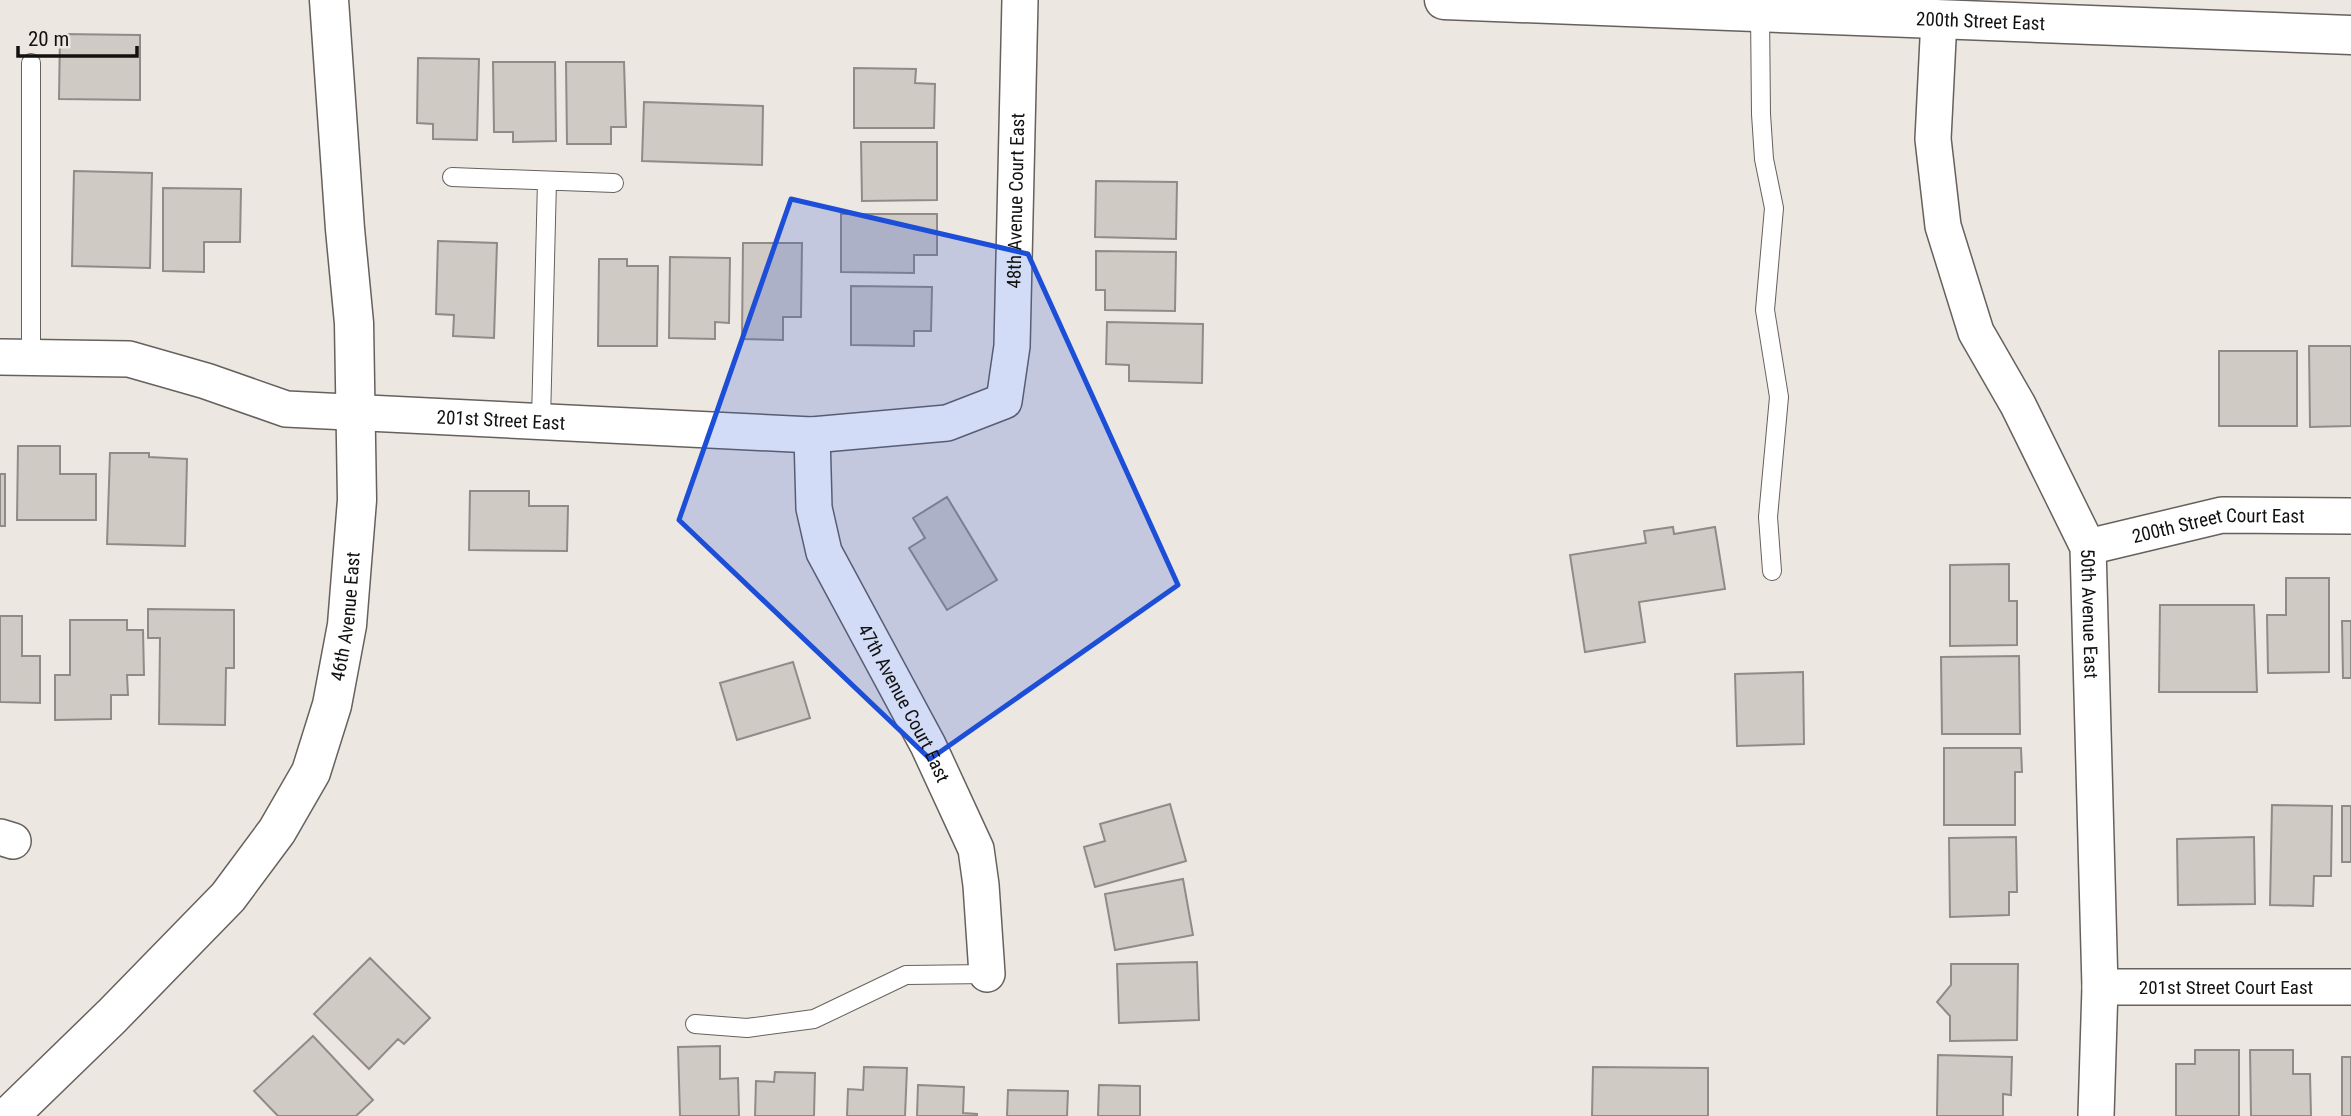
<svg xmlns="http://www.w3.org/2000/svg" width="2351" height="1116" viewBox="0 0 2351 1116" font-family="'Roboto Condensed',sans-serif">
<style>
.building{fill:#d0cac5;stroke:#908b86;stroke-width:2}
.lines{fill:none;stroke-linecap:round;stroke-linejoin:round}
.service-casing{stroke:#66615d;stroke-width:20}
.minor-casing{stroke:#66615d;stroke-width:38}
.tertiary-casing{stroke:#66615d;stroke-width:41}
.service{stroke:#fff;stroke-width:18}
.minor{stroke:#fff;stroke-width:35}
.tertiary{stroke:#fff;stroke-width:38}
.marked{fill:#1d4ed8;fill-opacity:0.2;stroke:#1d4ed8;stroke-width:5;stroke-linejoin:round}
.labels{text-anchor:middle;stroke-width:5;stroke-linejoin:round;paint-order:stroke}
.street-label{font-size:19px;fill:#131110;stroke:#ede7e2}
</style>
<rect width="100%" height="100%" fill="#ede7e2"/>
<path class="building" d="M60,34L140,35V100L59,99Z
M418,58L479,59L477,140L433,139V124L417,123Z
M493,62H555L556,141L513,142V132H494Z
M566,62H624L626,127H611V144H567Z
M854,68L916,69L915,83L935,84L934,128H854Z
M644,102L763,106L762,165L642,161Z
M861,142H937V200L862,201Z
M74,171L152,173L150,268L72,266Z
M1096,181L1177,182L1176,239L1095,237Z
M163,188L241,189L240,242H204V272L163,271Z
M841,214H937V255H914V273L841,272Z
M438,241L497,243L494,338L453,336L454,315L436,314Z
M743,243H802L801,317H783V340L742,339Z
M1096,251L1176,252L1175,311L1105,310V290H1096Z
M670,257L730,258L729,323L715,322V339L669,338Z
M599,259H627V266H658L657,346H598Z
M851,286L932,287L931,331H914V346L851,345Z
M1107,322L1203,324L1202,383L1129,381V365L1106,364Z
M2309,346H2351V426L2310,427Z
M2219,351H2297V426H2219Z
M18,446H60V474H96V520H17Z
M110,453H149V457L187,459L185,546L107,544Z
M0,474H5V526H0Z
M470,491H529V506H568L567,551L469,550Z
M947,497L997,580L947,610L909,548L925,538L913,518Z
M1673,527L1674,534L1715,527L1725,589L1639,602L1645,642L1585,652L1570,555L1646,543L1644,531Z
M2009,564V601H2017V645L1950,646V565Z
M2286,578H2329V672L2268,673L2267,615H2286Z
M2160,605H2254L2257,692H2159Z
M148,609L234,610V668H226L225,725L159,724L160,638H148Z
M0,616H22V656H40V703L0,702Z
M70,620H127V630H143L144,675H127L128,695H111V719L55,720V675H70Z
M2342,621H2351V678H2343Z
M2019,656L2020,734H1942L1941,657Z
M793,662L810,718L737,740L720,683Z
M1803,672L1804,744L1737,746L1735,674Z
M1944,748H2021L2022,772H2015V825H1944Z
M1170,804L1186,861L1095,887L1084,847L1105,841L1100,824Z
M2272,805L2332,806L2331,876H2314L2313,906L2270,905Z
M2342,806H2351V862H2342Z
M2016,837L2017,892H2009V915L1950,917L1949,838Z
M2254,837L2255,904L2178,905L2177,839Z
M1183,879L1193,935L1115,950L1105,894Z
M370,958L430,1018L404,1044L398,1039L369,1069L314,1014Z
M1197,962L1199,1020L1119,1023L1117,964Z
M1951,964H2018L2017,1040L1950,1041V1016L1937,1002L1951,985Z
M313,1036L373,1100L356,1116H278L254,1091Z
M720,1046V1079L738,1078L739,1116H680L678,1047Z
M2195,1050H2239V1116H2176V1064H2195Z
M2250,1050H2293V1074H2310L2311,1116H2251Z
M1938,1055L2012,1057L2011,1095L2003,1094V1116H1937Z
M2342,1057H2351V1116H2342Z
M864,1067L907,1068L905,1116H847L848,1089L863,1090Z
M1593,1067L1708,1068V1116H1592Z
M775,1072L815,1073L814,1116H755L756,1081L774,1082Z
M918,1085L964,1087L963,1113L977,1114V1116H917Z
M1099,1085L1140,1086V1116H1098Z
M1008,1090L1068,1091L1067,1116H1007Z"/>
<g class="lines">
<g class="service-casing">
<path id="service" d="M1760,12L1761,114L1764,159L1774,208L1765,310L1779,397L1768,517L1772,571
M31,63V358
M452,177L614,183
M541,420L547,181
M695,1024L747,1028L814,1019L906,975L987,974"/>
</g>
<g class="minor-casing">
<g id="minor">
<path id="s1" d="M1939,19L1933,139L1943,226L1976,332L2018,405L2088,547L2100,987L2096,1116"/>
<path id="s2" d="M0,357L129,359L206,381L286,409L812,435L947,423L1004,401L1012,346L1020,0"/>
<path id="s3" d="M812,435L814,508L824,552L928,745L976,849L981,885L987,974"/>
<path id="s4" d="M2088,547L2222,515L2351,516"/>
<path d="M0,837L13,841"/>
<path id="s5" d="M2100,987H2351"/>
</g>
</g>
<g class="tertiary-casing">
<g id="tertiary">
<path id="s6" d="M1444,0L2351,35"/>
<path id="s7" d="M9,1116L112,1016L228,897L277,831L311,772L332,705L347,625L357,500L354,323L345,229L329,0"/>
</g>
</g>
<use href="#service" class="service"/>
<use href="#minor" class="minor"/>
<use href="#tertiary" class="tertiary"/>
</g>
<path class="marked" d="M791,199L1028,254L1178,585L930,759L679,520Z"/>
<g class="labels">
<g class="street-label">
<text dy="7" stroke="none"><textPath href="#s6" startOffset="537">200th Street East</textPath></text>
<text dy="7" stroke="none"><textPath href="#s2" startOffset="1218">48th Avenue Court East</textPath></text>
<text dy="7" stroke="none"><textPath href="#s2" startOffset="509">201st Street East</textPath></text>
<text dy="7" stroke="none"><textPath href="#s4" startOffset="133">200th Street Court East</textPath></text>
<text dy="7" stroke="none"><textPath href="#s1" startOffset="628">50th Avenue East</textPath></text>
<text dy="7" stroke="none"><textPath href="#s7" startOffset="620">46th Avenue East</textPath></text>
<text dy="7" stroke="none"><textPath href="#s3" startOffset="289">47th Avenue Court East</textPath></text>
<text dy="7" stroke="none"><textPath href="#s5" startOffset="126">201st Street Court East</textPath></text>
</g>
</g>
<path d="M18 46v10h119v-10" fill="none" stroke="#131110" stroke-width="3.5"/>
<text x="28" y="46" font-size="21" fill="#131110" stroke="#ede7e2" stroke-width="5" paint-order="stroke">20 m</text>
</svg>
